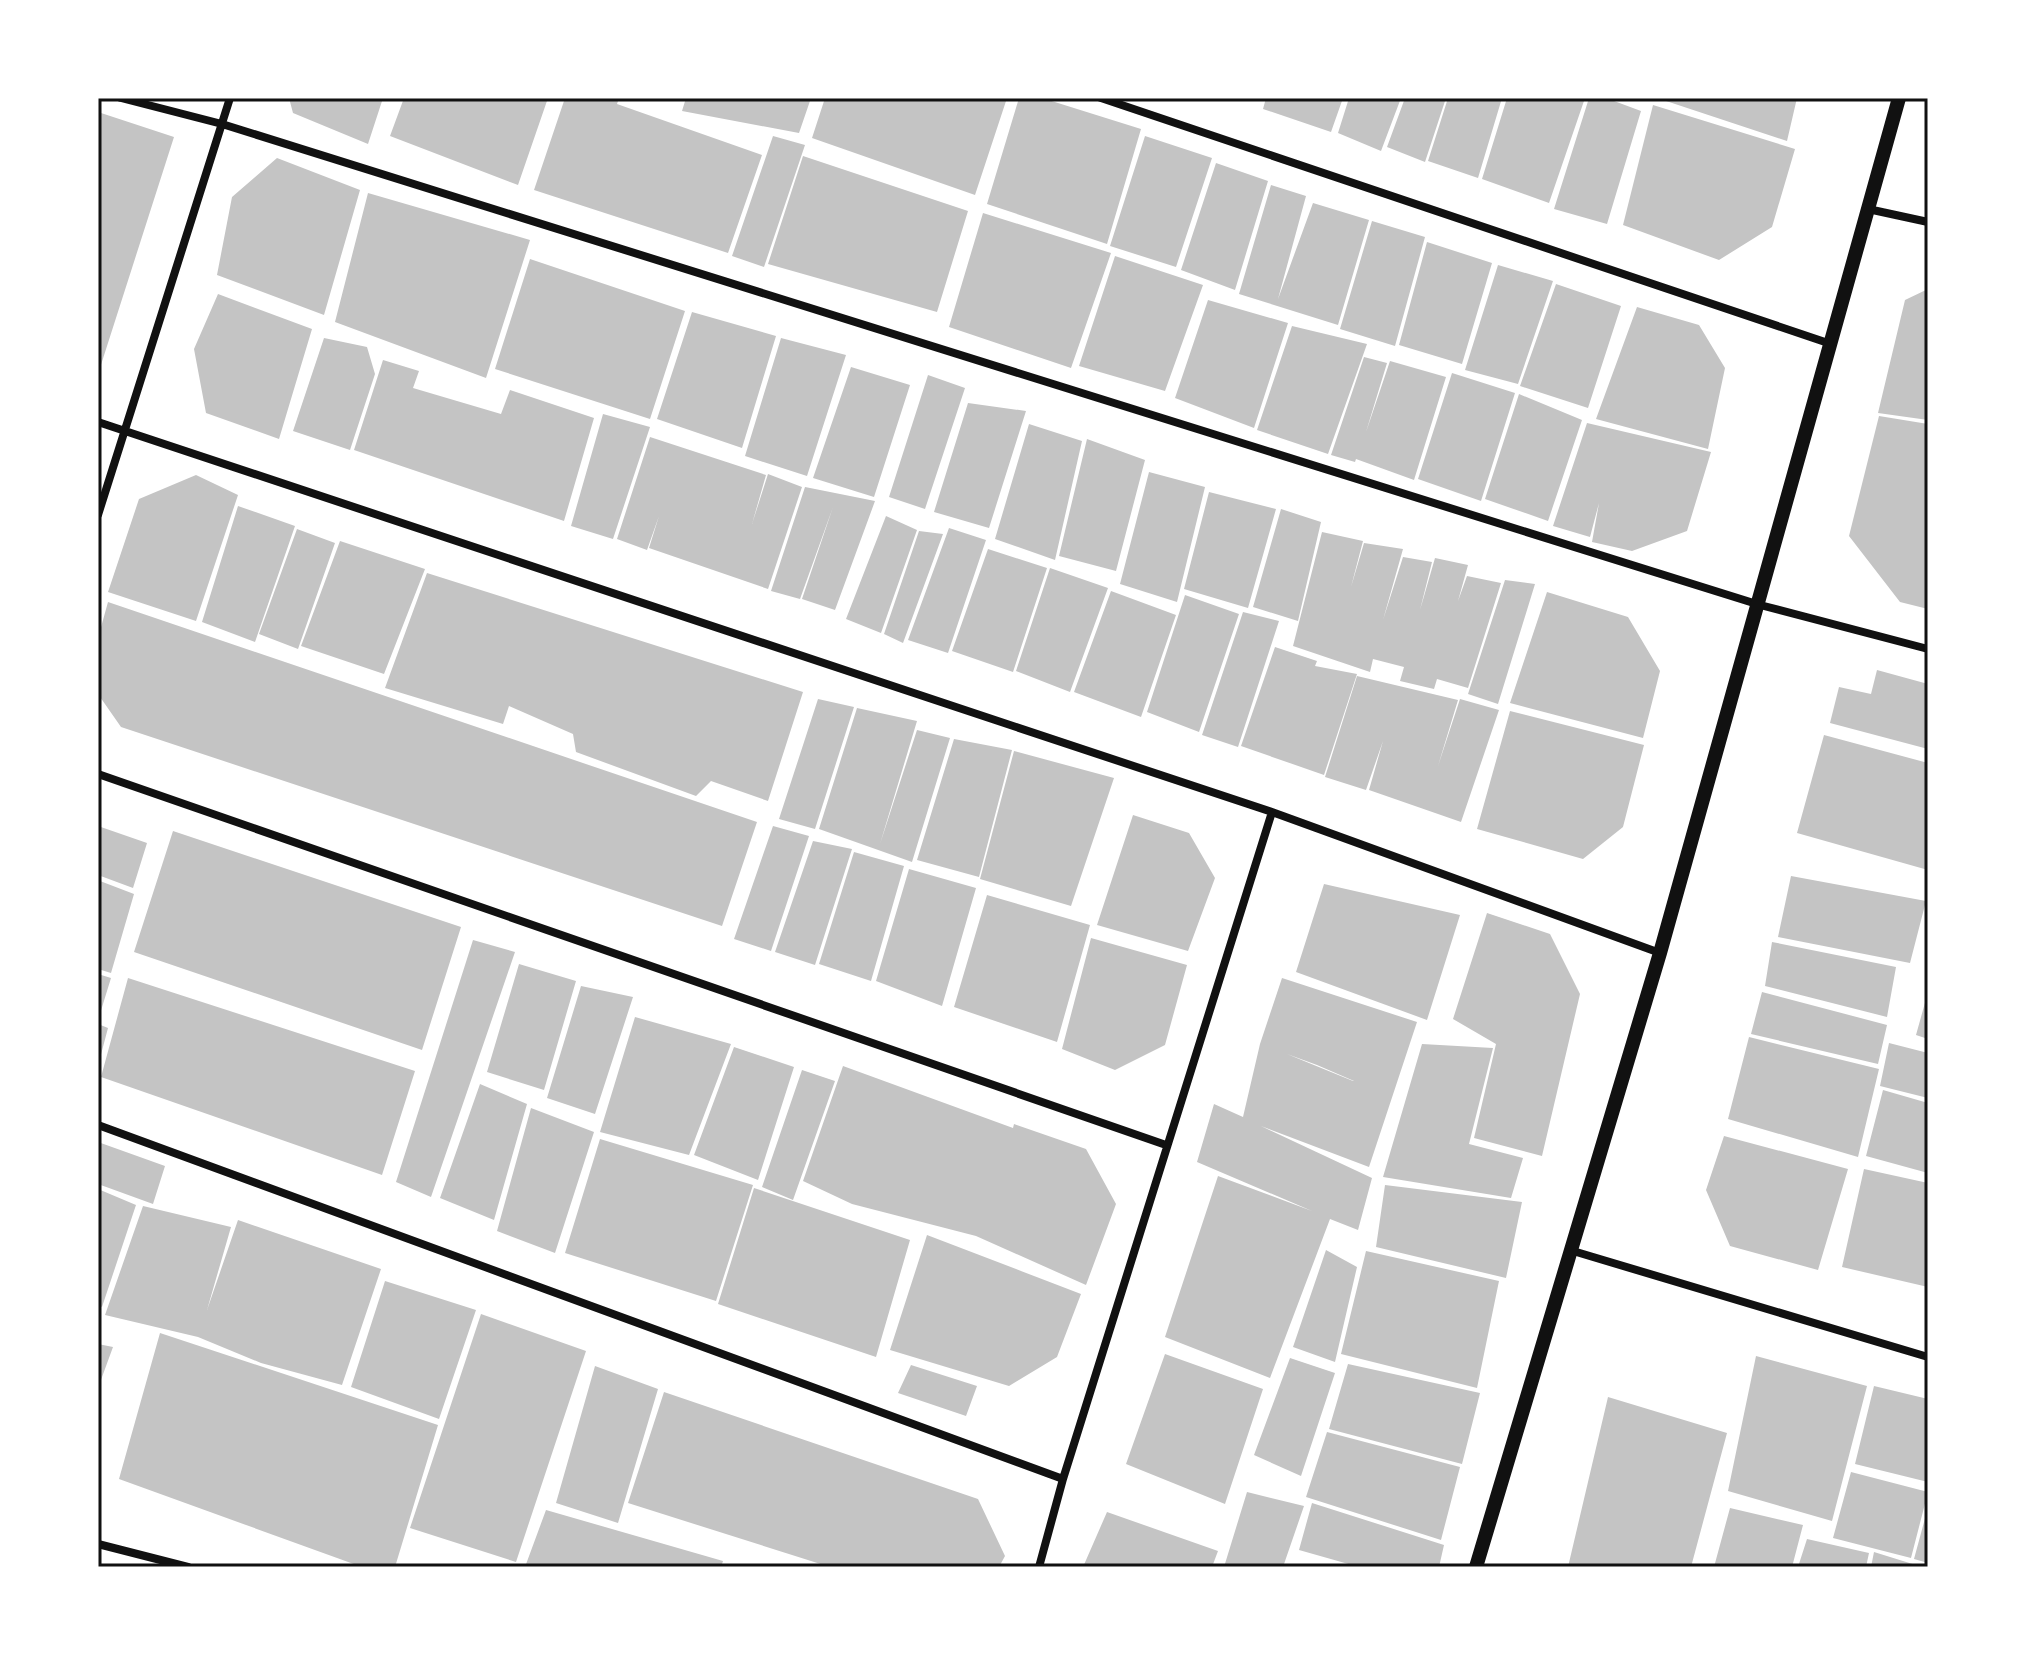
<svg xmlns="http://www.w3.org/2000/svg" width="2026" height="1665" viewBox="0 0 2026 1665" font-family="'Golos Text',sans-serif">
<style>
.building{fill:#c4c4c4;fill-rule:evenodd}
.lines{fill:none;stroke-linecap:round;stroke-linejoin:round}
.minor{stroke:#111;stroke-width:8}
.tertiary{stroke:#111;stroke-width:14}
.neatline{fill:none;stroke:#111;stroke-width:3}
</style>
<rect width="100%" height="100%" fill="#fff"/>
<path class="building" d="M289,98H383L368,144L293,113Z
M404,98H548L518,185L390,136Z
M565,98H619L617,104L762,155L728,253L534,190Z
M686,98H811L799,133L682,111Z
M825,98H1007L975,195L812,138Z
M1019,98H1042L1141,129L1107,244L987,204Z
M1266,98H1343L1331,132L1263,109Z
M1349,98H1401L1381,151L1338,133Z
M1405,98H1446L1425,162L1387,147Z
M1448,98H1502L1478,178L1428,161Z
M1507,98H1585L1549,203L1482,179Z
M1589,98H1606L1641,111L1607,224L1554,209Z
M1657,98H1797L1787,141Z
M1653,105L1795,149L1772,227L1719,260L1623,225Z
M98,112L174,137L99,371H98Z
M773,136L805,145L764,267L732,256Z
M1145,136L1212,158L1176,267L1110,246Z
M803,156L968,211L937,312L768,264Z
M277,158L360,190L324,315L217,275L232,197Z
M1216,163L1268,181L1235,290L1181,270Z
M1271,185L1306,196L1278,299L1313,203L1369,220L1338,325L1239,294Z
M368,193L530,240L486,378L335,322Z
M983,213L1111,253L1071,368L949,327Z
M1372,221L1425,237L1395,346L1340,329Z
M1427,242L1492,263L1462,364L1399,345Z
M1115,256L1203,285L1165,391L1079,366Z
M530,259L685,311L650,419L495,369Z
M1498,265L1553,281L1518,384L1465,370Z
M1556,284L1621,306L1588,408L1520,386Z
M1928,289V420L1878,413L1905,300Z
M218,294L312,329L279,439L206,413L194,349Z
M1208,300L1288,323L1254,428L1175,398Z
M1637,307L1699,325L1725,368L1708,449L1596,419Z
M692,312L776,336L742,448L657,419Z
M1292,326L1367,344L1328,454L1257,430Z
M324,338L367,347L375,374L350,450L293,431Z
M781,338L846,355L807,476L745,456Z
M1364,357L1387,363L1366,432L1390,361L1446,377L1414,480L1356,459L1355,462L1331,455Z
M383,360L419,371L413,388L501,414L510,390L594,418L564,521L354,450Z
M851,367L910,385L874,497L813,478Z
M1452,373L1515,393L1481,501L1418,479Z
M928,375L965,388L925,509L889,497Z
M1519,394L1582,420L1548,521L1485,499Z
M968,403L1026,411L989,528L934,512Z
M603,414L650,427L613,539L571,526Z
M1879,416L1928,424V609L1900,602L1849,536Z
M1587,423L1711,452L1687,531L1632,551L1592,542L1599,503L1590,537L1553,526Z
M1029,424L1082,441L1055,560L995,539Z
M650,437L766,475L752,524L768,474L802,487L768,589L649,548L659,516L647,550L617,539Z
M1087,439L1145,460L1116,571L1059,556Z
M1149,472L1205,487L1177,602L1120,584Z
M196,475L238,495L196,621L108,592L139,499Z
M805,487L875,501L835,610L802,599L833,507L800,599L771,591Z
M1209,492L1276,509L1248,608L1184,589Z
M238,506L295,526L255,642L202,622Z
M1281,509L1321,522L1298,621L1253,607Z
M886,516L917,530L881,633L846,619Z
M949,528L986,540L948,653L908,640Z
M297,529L335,543L298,649L259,634Z
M919,531L943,534L903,643L884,634Z
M1322,532L1363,541L1351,587L1364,543L1403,549L1383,620L1403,557L1432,562L1420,610L1435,558L1468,565L1458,601L1467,576L1501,583L1468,688L1437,679L1434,689L1400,681L1404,667L1373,659L1370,672L1293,646Z
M340,541L425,569L384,674L301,646Z
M988,549L1047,568L1013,672L952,651Z
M1050,568L1108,588L1070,692L1016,671Z
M427,573L803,692L768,801L711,781L696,796L576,752L573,734L509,706L503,724L385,688Z
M1505,580L1535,584L1498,704L1468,694Z
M1111,591L1176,615L1141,717L1074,692Z
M1547,592L1628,617L1660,671L1643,738L1510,703Z
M1185,595L1239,614L1199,732L1147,712Z
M108,602L757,822L722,926L121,727L98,694V638Z
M1243,612L1279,621L1238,747L1202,735Z
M1275,647L1317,661L1315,666L1357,674L1324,775L1241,746Z
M1877,670L1928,684V749L1830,723L1839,687L1871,694Z
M1357,676L1458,700L1438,766L1460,699L1499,710L1461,822L1369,790L1383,741L1366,790L1325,777Z
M818,699L854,707L815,829L779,819Z
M857,708L917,721L880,844L917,730L950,738L912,862L819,829Z
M1510,711L1644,745L1623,827L1583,859L1477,829Z
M1824,735L1928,763V870L1797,833Z
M954,739L1012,750L979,877L917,860Z
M1014,751L1114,778L1071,906L980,879Z
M1133,815L1189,833L1215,878L1188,951L1097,925Z
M98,826L147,843L133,888L98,875Z
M773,826L809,836L771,951L734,939Z
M173,831L461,927L422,1050L134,952Z
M813,841L852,849L815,965L775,952Z
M854,852L904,866L871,981L819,964Z
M909,869L976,888L942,1006L876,981Z
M1791,876L1926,901L1910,963L1778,937Z
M100,881L134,894L111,973L98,969Z
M1324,884L1460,915L1427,1020L1296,972Z
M987,895L1090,925L1057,1042L954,1007Z
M1487,913L1550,934L1580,994L1542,1156L1474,1138L1496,1044L1453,1019Z
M1091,938L1187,965L1165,1045L1115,1070L1062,1049Z
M473,940L515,952L431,1197L396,1182Z
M1772,942L1896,967L1887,1017L1765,986Z
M519,964L576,981L544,1090L487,1072Z
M98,974L111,978L99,1017H98Z
M128,978L415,1071L382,1175L101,1077Z
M1282,978L1417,1022L1369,1167L1261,1126L1372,1178L1358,1230L1330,1219L1270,1378L1165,1337L1218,1176L1312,1211L1197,1162L1214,1104L1243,1117L1260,1044ZM1287,1054L1317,1065L1354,1081H1353Z
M581,986L633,997L595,1114L547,1098Z
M1762,992L1887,1025L1878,1064L1751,1034Z
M1928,992V1039L1916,1035Z
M635,1017L731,1044L689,1155L600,1132Z
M98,1024L108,1028L99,1062H98Z
M1749,1037L1879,1069L1858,1157L1728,1119Z
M1889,1043L1928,1053V1098L1880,1086Z
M1422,1044L1493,1048L1469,1144L1523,1158L1511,1198L1383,1177Z
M734,1047L794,1067L758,1180L694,1155Z
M843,1066L1013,1128L1014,1124L1086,1149L1116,1204L1086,1285L976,1236L852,1204L803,1181Z
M802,1070L835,1081L793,1200L762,1187Z
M480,1084L527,1104L494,1220L440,1198Z
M1883,1090L1928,1103V1173L1866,1156Z
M531,1108L594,1132L555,1253L497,1231Z
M1724,1136L1848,1169L1818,1270L1730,1246L1706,1190Z
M600,1139L753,1185L716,1301L565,1253Z
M98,1142L165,1166L153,1204L98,1184Z
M1864,1169L1928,1183V1287L1842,1267Z
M1385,1185L1522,1202L1506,1278L1376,1247Z
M754,1188L910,1240L876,1357L718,1304Z
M98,1189L136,1205L102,1307L98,1305Z
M143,1206L231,1227L207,1310L238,1220L381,1269L342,1385L261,1363L198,1337L105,1315Z
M927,1235L1081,1294L1057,1357L1009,1386L890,1350Z
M1326,1250L1357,1267L1335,1362L1293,1347Z
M1366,1251L1499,1281L1477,1388L1341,1354Z
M385,1281L476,1310L439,1419L351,1387Z
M481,1314L586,1351L516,1562L410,1528Z
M160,1333L438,1425L395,1567H362L119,1479Z
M98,1344L113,1347L98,1388Z
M1165,1354L1263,1389L1225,1504L1126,1464Z
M1756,1356L1867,1386L1832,1521L1728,1491Z
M1290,1358L1335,1373L1301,1476L1254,1455Z
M1348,1364L1480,1393L1462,1464L1329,1429Z
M911,1365L977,1386L966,1416L898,1393Z
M595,1366L658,1389L618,1523L556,1503Z
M1874,1386L1928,1399V1482L1855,1464Z
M664,1392L978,1499L1005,1556L999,1567H830L628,1503Z
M1608,1397L1727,1433L1691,1567H1568Z
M1327,1432L1460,1467L1441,1540L1306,1497Z
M1851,1472L1928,1492L1911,1558L1833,1538Z
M1247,1492L1304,1506L1283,1567H1224Z
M1312,1503L1444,1545L1439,1567H1359L1299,1550Z
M1730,1508L1803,1525L1792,1567H1714Z
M546,1510L723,1561L721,1567H525Z
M1927,1511H1928V1563L1914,1559Z
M1107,1512L1218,1551L1212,1567H1083Z
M1807,1539L1869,1553L1866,1567H1798Z
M1874,1552L1919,1566V1567H1871Z"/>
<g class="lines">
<path class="minor" d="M121,98L222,124L1760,605L1928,649
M1101,98L1831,344
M1868,209L1928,222
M98,422L1272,812L1660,953
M98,515L230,98
M98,774L1166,1145
M98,1125L1063,1479
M1573,1251L1928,1357
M98,1544L188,1567
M1039,1567L1063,1479L1272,812"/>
<path class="tertiary" d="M1476,1567L1660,953L1899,98"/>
</g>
<rect width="2026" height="1665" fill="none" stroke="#ffffff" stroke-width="200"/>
<rect x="100" y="100" width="1826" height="1465" class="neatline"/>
</svg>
